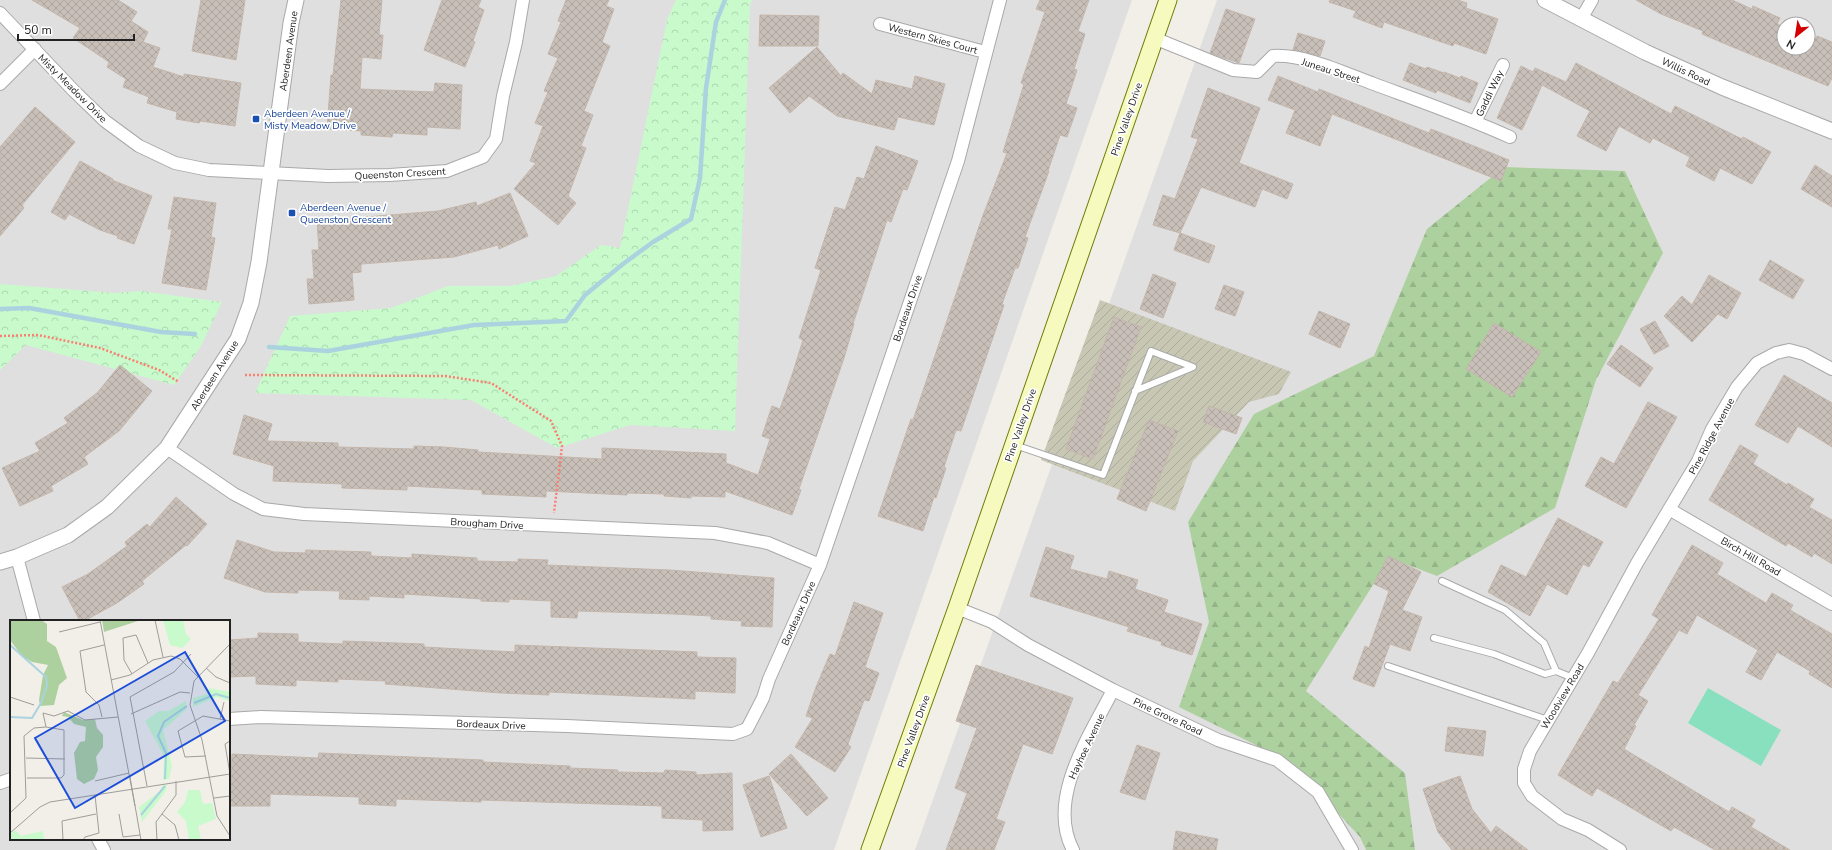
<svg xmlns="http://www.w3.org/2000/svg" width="1832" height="850" viewBox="0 0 1832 850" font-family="'Nunito Sans',sans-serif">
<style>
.residential{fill:#e0dfdf;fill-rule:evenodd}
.construction{fill:url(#construction-furrows)}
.forest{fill:url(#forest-firs)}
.park{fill:url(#park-crowns)}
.pitch{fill:#88e0be}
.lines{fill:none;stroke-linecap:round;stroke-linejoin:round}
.stream{stroke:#aad3df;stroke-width:4.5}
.building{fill:url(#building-cross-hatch);stroke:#c4b6ab}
.service-casing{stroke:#a9a9a9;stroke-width:8}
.minor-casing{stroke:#a9a9a9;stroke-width:14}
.tertiary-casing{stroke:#a9a9a9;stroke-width:17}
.secondary-casing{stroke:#707d05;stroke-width:19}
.path{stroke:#fa8072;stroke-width:2.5;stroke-dasharray:2 2;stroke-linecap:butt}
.service{stroke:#fff;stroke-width:6}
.minor{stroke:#fff;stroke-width:12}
.tertiary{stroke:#fff;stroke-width:15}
.secondary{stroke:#f7fabf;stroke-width:17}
.transit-dot{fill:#1a4fb4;stroke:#fff;stroke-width:1.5}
.labels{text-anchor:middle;stroke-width:3.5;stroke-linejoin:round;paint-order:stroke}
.street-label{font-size:10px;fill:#222;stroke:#fff}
.transit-label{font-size:10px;fill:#164399;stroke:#fff;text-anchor:start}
.inset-river{fill:none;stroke:#aad3df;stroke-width:2}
.inset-road{fill:none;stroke:#9f9d99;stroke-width:1}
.view{fill:#1d4ed8;fill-opacity:0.15;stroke:#1d4ed8;stroke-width:2}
.inset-edge{fill:none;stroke:#222;stroke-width:2}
</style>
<defs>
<pattern id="construction-furrows" width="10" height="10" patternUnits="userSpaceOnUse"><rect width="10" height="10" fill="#c7c7b4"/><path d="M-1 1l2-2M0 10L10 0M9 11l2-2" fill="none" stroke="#abab9a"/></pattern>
<pattern id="forest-firs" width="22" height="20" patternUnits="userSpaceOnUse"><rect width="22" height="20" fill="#add19e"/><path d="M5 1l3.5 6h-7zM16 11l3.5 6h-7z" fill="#95b388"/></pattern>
<pattern id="park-crowns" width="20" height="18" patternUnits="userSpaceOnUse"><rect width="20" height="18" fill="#c8facc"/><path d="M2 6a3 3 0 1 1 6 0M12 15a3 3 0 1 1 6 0" fill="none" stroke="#acd6af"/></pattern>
<pattern id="building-cross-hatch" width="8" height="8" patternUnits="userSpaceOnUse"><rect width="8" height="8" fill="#c7bfb8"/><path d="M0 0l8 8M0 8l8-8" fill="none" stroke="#aba49e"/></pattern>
</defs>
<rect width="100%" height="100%" fill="#f2efe9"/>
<path class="residential" d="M0,0H1132L834,850H0ZM11,621H229V839H11Z
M1217,0H1832V850H915ZM1784,24H1808V48H1784Z"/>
<path class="construction" d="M1100,300L1291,372L1279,394L1249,402L1193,461L1175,511L1041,460Z"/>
<path class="forest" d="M1504,167L1625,171L1663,253L1596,380L1555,508L1437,576L1390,558L1306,691L1405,773L1415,850H1366L1360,837L1292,763L1179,707L1209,622L1188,522L1254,414L1374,356L1427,229Z"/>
<path class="park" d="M676,0H753L750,3L735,431L630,425L557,448L471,400L255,393L290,316L391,308L448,286H510L556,276L601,245L620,248L667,20Z
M0,284L115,293L141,291L222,302L201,346L174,385L26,345L0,370Z"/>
<path class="pitch" d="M1708,688L1781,730L1761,766L1688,723Z"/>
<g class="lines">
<path class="stream" d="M0,309L29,308L161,332L195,334
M269,347L328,351L474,325L566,321L585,295L623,264L653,242L691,219L700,178L706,88L716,22L725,0"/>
</g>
<path class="building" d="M32,0H118L137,12L131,21L148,32L143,42L160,48L153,67L184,77V74L241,83L235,126L200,121L199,123L176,119L177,112L147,103L149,97L123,87L126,79L107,67L109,62L73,38L80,28Z
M201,0H245L236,60L192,51Z
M341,0H382L379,35H383L381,59L362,57L360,89L434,92L435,83L462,85L460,129L427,127V135L393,133L392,137L361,135V131L327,129L331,75H333Z
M442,0H481L478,7L484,10L473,41L475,42L465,67L424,50Z
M566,0H609L606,6L614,9L602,42L610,46L584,111L593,115L581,146L586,148L568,196L576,203L558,225L514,189L536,163L530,161L543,126L535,123L548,92L544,91L558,58L548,54L561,22L558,21Z
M1040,0H1089L1078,31L1085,34L1074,69L1077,70L1066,104L1077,108L1067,137L1060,135L1048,171H1049L1025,237L1028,238L1018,268H1015L1002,304L1004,305L961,431L956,430L944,467L946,468L936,498L934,497L923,531L878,516L911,419L913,420L982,218L1007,153L1003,152L1024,84L1021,83L1045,12L1036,9Z
M1330,0H1458L1467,3L1466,8L1498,19L1486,54L1454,43L1453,46L1384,22L1382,28L1353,17L1356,11L1329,2Z
M1636,0H1732L1752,9L1753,6L1780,18L1777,24L1784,27V48H1808V36L1815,39L1817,36L1832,42V78L1828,86L1735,48L1702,34L1703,31L1661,14Z
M1226,9L1255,19L1239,63L1210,53Z
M760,15L819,16L818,46H759Z
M1298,33L1325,41L1320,56L1293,50Z
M817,47L841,76L843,73L872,94L876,80L912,89L915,76L945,84L934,125L898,117L894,130L837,116L809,96L790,113L769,88Z
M1410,63L1426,69L1427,67L1444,73V72L1460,78L1461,76L1478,83L1470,103L1437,90L1436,93L1403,80Z
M1576,63L1671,114L1675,106L1742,139L1743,137L1771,152L1752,184L1720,168L1714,181L1686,166L1690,157L1653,138L1650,143L1619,126L1606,151L1577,136L1590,111L1542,85L1522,130L1497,118L1521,66L1533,72L1535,68L1566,82Z
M1278,76L1318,92L1319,89L1429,133L1431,129L1509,160L1501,181L1332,114L1320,146L1286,133L1295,110L1268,100Z
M1208,88L1260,108L1239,163L1293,184L1287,199L1262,189L1255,207L1201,187L1180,233L1153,225L1163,195L1175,199L1198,139L1191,137Z
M35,107L75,142L22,205L24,208L0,236V147Z
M876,146L918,161L907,190L903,189L891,222L887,220L853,324H854L844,358L799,489L801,490L792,515L725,491V497L691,496V498L664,496V494L627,493V495L546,491V497L482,494V490L407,486V490L377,489L342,488V484L273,481L274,466L233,454L244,415L272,424L267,441L338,443V447L414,449V446L444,447L478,450V452L602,459V448L726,454V463L758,475L770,439L762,436L772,406L780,409L793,372L803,340L799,338L821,270L815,268L835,207L845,210L857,177L864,179Z
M80,161L113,179L112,180L152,196L134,244L117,238L118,236L100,230L69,214L65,220L51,212Z
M1815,165L1832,176V207L1801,189Z
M510,193L528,236L499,249L498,245L454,257L361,264V272L352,273L354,300L309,304L307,279H314L312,250H319L317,221L438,211L476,202L477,206Z
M174,197L216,203L211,237L215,238L206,290L162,283L172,229H168Z
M1180,233L1215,246L1209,263L1174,250Z
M1770,260L1804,280L1793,299L1759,280Z
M1153,274L1176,283L1163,318L1140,309Z
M1709,275L1741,293L1727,319L1718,314L1692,342L1664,316L1682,296L1692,305Z
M1224,285L1244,292L1235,316L1215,309Z
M1319,311L1350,324L1340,348L1309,334Z
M1114,317L1141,327L1093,459L1066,449Z
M1655,321L1669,346L1654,354L1640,329Z
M1494,323L1541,352L1512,397L1466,369Z
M1621,345L1653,368L1640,387L1607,364Z
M120,365L152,391L119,431L84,457L88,464L51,486L53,491L20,506L2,468L40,451L35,443L68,423L64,418L97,393Z
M1784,375L1832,403V447L1798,426L1788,443L1755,425Z
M1648,402L1677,417L1626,508L1585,486L1601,457L1614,464Z
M1209,406L1242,418L1236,434L1203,422Z
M1149,420L1178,431L1146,511L1117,499Z
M1740,445L1758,455L1753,464L1787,485L1788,483L1814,499L1809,507L1832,520V564L1814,553L1812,557L1788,543L1786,546L1709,500Z
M176,497L207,524L187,546L186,545L142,581L144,584L117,603L84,621H80L62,587L88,574L127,546L125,542L147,524L150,527Z
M1558,518L1603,542L1589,567L1583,564L1567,595L1547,584L1530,616L1488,592L1501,565L1526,577Z
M237,540L274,552L305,553L306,550L371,552V556L412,558V554L477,558V561L518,562V559L548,560L547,565L670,570L774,578L772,627L741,626L742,621L711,619V616L674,614L578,611L577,618L551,617V601L509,599V602L481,601V599L404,594V598L369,596V600L339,599L340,591L298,590V593L265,592L224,578Z
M1692,545L1723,563L1717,574L1766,603L1772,593L1793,605L1790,610L1832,634V688L1809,674L1810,671L1777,652L1761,680L1746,672L1758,650L1697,615L1687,634L1679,630L1638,695L1648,701L1634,725L1636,726L1624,749L1729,812L1732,807L1755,820L1751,827L1790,850H1715L1674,827L1671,831L1597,788L1592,796L1558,775L1613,681L1618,683L1659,619L1652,615Z
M1046,547L1074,556L1070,569L1107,579L1109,571L1138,580L1135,589L1168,600L1164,612L1202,624L1192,655L1161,645L1162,642L1127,631L1129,627L1030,596Z
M1388,556L1421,572L1402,610L1422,617L1410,651L1390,644L1374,687L1353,679L1365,646L1369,648L1389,591L1374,584Z
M854,602L883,613L865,667L879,673L869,701L864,700L848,744L851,747L835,772L795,747L813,718L806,716L816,687L830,654L835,656Z
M258,633L298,634V642L343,644V641L424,644V647L515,652V645L697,652V657L736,658L735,693L695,691V699L549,692V695L501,693L385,684L386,681L338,679V682L296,680V686L256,684V676L229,677V640L258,638Z
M976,665L1073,698L1052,754L1023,744L996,819L1005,822L994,850H946L967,793L955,788L977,728L956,721Z
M1448,727L1486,731L1483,756L1445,751Z
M1137,745L1160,753L1145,800L1120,792Z
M319,753L483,760V762L570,766V768L618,770L617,772L664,773L665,770L696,772V775L732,773L733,830L703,831V820L662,818V806L481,800V802L396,799V806L359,804V797L270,794V806H230L232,754L318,758Z
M791,754L828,798L807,816L769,774Z
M769,776L787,828L761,837L743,785Z
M1460,776L1472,809L1491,833L1496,826L1528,850H1452L1438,832L1423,789Z
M1176,831L1218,839L1216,850H1173Z"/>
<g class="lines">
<g class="service-casing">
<path id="service" d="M1015,445L1103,475L1151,351L1193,367L1135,391
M1442,581L1505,610L1544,643L1556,671
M1434,638L1494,654L1545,674L1556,671L1573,678
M1388,666L1548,720"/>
</g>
<g class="minor-casing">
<path id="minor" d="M0,13L74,91L105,121L139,146L175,163L209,170L328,176L390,175L447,171L483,157L496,139L503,96L516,42L523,0
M1581,19L1592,0
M880,24L985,52
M1154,38L1233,70L1257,72L1273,56C1305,54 1344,73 1374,84C1420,101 1466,117 1510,137
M0,84L35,49
M1475,122L1503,65
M167,448L234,494L263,509L304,514L715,533L768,543L820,565
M1669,509L1832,604
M17,557L34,621
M957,608L992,622L1028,645L1113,690L1218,740L1277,760L1318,792L1352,850
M229,719L261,717L567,726L733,734L747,729L763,698L769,679L820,565L958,161L1000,0
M0,783L11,779
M98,839L104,850
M1073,850C1046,799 1090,735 1113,690
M1620,850L1588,830L1562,819L1532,796L1524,783V769L1530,751L1588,653L1637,563L1698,461L1712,429L1737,387L1757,363L1776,353L1789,350L1804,354L1832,369"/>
</g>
<g class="tertiary-casing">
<path id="tertiary" d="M1545,0L1645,52L1722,87L1832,131
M0,562L17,557L68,535L107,507L167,448L238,339L251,303L259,262L291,23L296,0"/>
</g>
<g class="secondary-casing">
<path id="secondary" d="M870,850L957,608L1168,0"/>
</g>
<path class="path" d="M0,336L38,335L100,348L159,370L179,382
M245,375L445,376L491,383L551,421L562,446L554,513"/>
<use href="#service" class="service"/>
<use href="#minor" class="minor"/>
<use href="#tertiary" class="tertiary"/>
<use href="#secondary" class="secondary"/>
</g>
<g class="transit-dot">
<rect x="252" y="115" width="8" height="8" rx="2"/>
<rect x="288" y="209" width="8" height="8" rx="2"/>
</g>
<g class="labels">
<g class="street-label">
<text transform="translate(933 38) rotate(15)" y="4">Western Skies Court</text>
<text transform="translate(288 51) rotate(-82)" y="4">Aberdeen Avenue</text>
<text transform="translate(1331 70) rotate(18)" y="4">Juneau Street</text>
<text transform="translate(1686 71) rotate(25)" y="4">Willis Road</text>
<text transform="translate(73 88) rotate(45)" y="4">Misty Meadow Drive</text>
<text transform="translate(1489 93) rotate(-64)" y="4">Gaddi Way</text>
<text transform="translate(1126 119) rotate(-71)" y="4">Pine Valley Drive</text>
<text transform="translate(400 173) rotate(-3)" y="4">Queenston Crescent</text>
<text transform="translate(907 308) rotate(-71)" y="4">Bordeaux Drive</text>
<text transform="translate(214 375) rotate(-58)" y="4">Aberdeen Avenue</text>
<text transform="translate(1020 425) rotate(-71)" y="4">Pine Valley Drive</text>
<text transform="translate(1711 436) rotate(-62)" y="4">Pine Ridge Avenue</text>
<text transform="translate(487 523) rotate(3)" y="4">Brougham Drive</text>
<text transform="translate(1751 556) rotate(30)" y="4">Birch Hill Road</text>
<text transform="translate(798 613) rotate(-66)" y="4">Bordeaux Drive</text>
<text transform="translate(1562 696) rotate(-59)" y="4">Woodview Road</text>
<text transform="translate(1168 716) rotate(25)" y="4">Pine Grove Road</text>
<text transform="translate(491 724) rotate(2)" y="4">Bordeaux Drive</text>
<text transform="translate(913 731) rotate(-70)" y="4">Pine Valley Drive</text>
<text transform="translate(1086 746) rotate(-65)" y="4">Hayhoe Avenue</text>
</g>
<g class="transit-label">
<text x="264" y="117">Aberdeen Avenue /<tspan x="264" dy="12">Misty Meadow Drive</tspan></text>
<text x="300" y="211">Aberdeen Avenue /<tspan x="300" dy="12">Queenston Crescent</tspan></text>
</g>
</g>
<g transform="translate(10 620)">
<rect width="220" height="220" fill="#f2efe9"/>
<path d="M0,0H31L37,4V21L46,27L57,58L49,65L44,85L30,86L29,80L33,55L38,45L22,42L12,36L0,20ZM92,0H131L94,12ZM54,92L73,100L85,99L87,108L93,115V127L86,137L88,150L84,159L74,164L67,159L64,133L70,122L75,121L76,107L64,104L58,97L52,96Z" fill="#add19e"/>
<path d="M153,0H173L176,14L181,19L172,28L160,25ZM199,68L219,72L220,81L207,77L183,87V78L197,74ZM176,81L177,89L153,110L162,146L159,159L153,160L154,136L135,101L149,91H158ZM153,165H157L156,171L132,202L129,187L150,171ZM178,170H190L193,184L202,183L206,199L188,206L191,220H179L176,201L167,192L175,182ZM5,210L11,216L33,211L34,220H0V215Z" fill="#c8facc"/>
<path class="inset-river" d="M0,25L36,57L37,66L31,83L22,98L0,97M184,83L206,74L220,78M0,142V157M155,159L156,133L148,116L154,102L177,86M131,195L155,166"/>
<path class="inset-road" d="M90,0L125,186M145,0L153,37M49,12L90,2M220,24L184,61L180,85L192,120L207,196L220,216M196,48L206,57L220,63M122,54L114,40L113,18L126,15L138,43M101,60L120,55L143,40L161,36L170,39L188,57M0,77L24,85M121,94L170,72L180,73M92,97L89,85L76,72L70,31L94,25M210,99L214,82M196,136L175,137L168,111L193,96L220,101M16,138L55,139M220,154L215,124L220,121M120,157L131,220M17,158H51L54,155V110L36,107L33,93L44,96L58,91L75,100L108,97M85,161L119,153M137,166L120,77L164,52L181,34M204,178L220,176M0,193L16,178L14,116L24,108L36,107M109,194L113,217L130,215M152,194L165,205L169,220M0,213L30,187L40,182L220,154M53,220L52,201L86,194M73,220L75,217L89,213L85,175M147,220L146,202L166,175V161"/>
<path class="view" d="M175,32L215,101L65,188L25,118Z"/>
<rect width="220" height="220" class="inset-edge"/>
</g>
<g transform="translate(1796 36) rotate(210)"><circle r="19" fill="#ffffff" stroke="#a7a7a7"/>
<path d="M0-3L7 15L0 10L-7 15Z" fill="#d40000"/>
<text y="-6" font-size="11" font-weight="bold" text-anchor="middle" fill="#222222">N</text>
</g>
<path d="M18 34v6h116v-6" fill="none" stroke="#222222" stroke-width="2"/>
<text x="24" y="34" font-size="12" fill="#222222" stroke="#ffffff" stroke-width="3" paint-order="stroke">50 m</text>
</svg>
